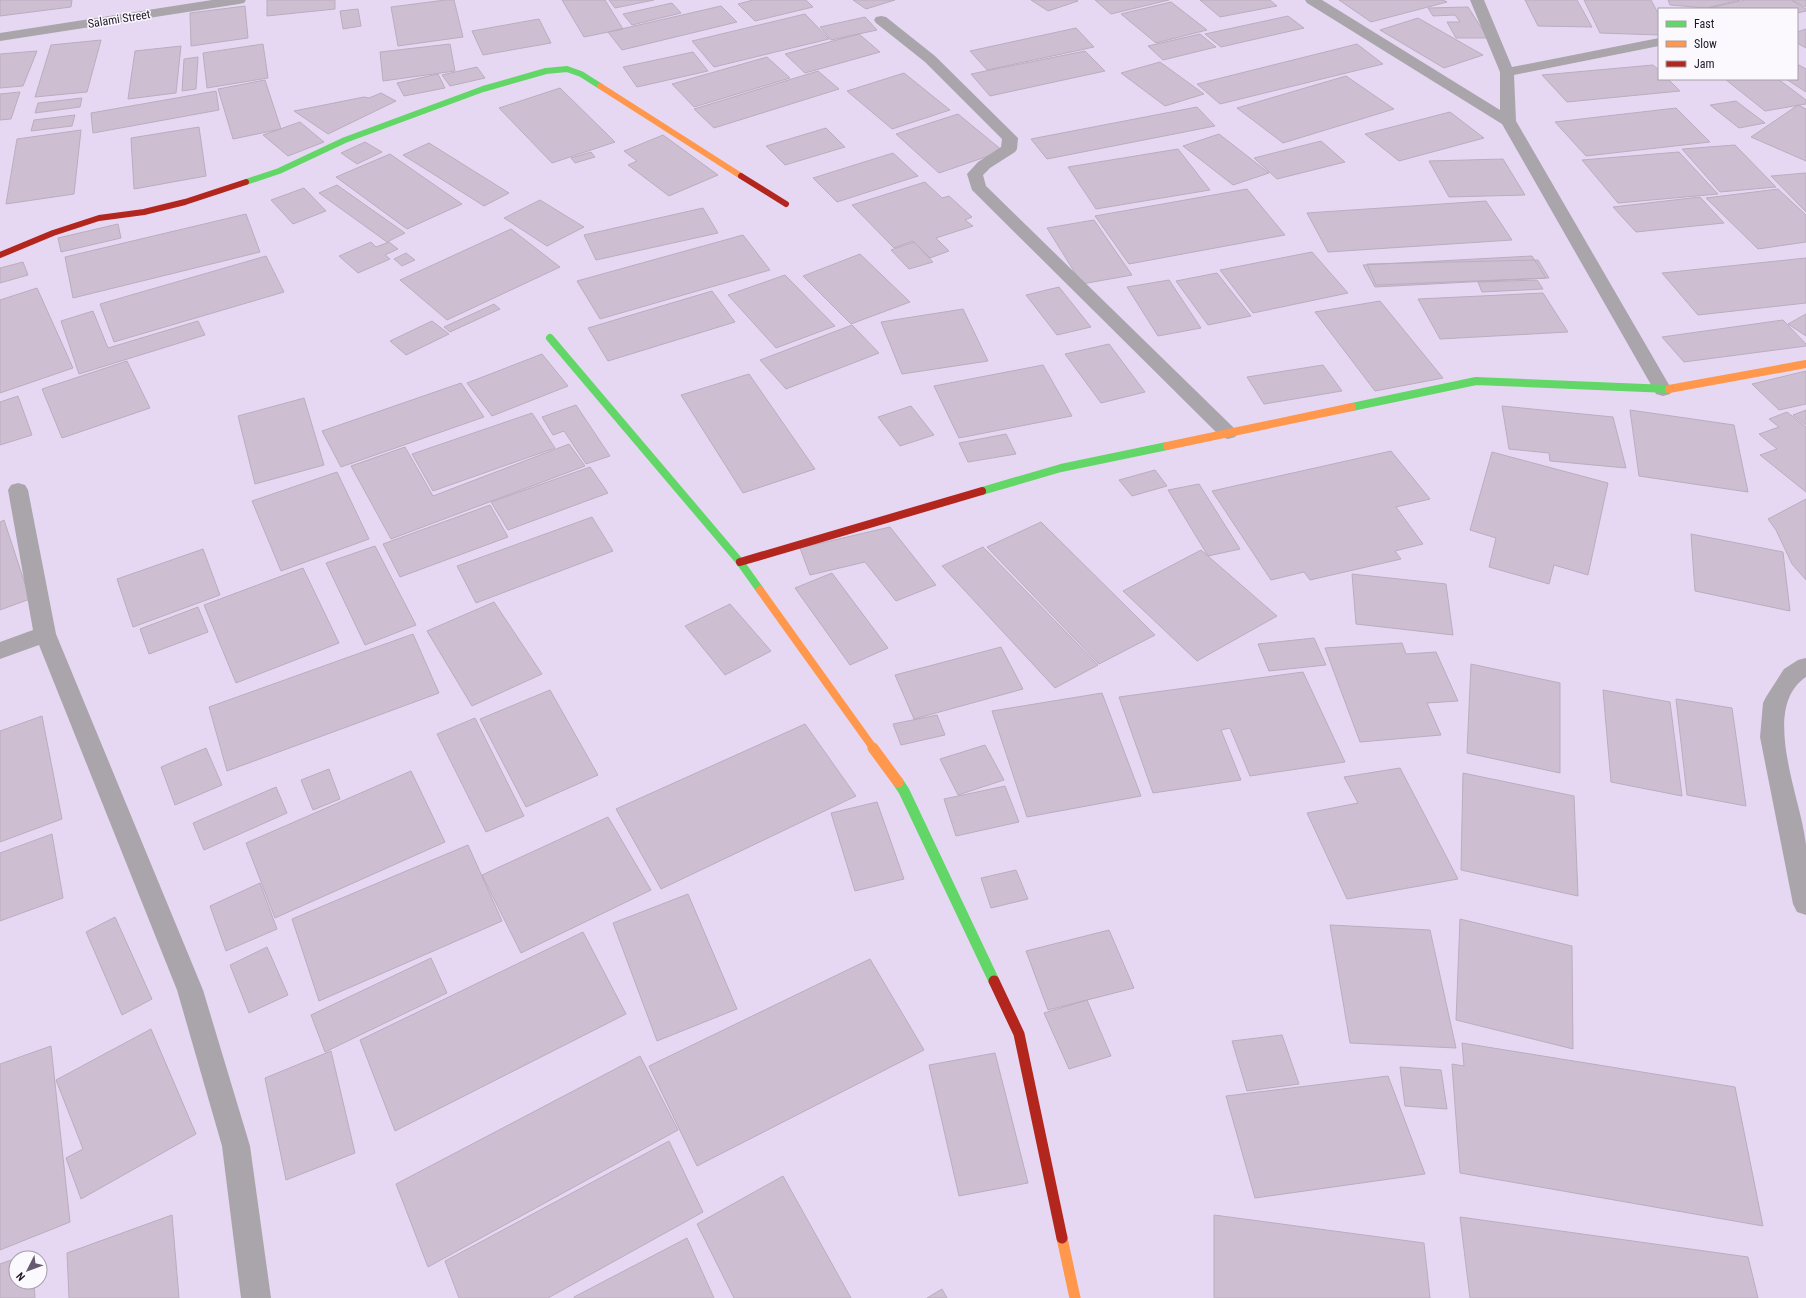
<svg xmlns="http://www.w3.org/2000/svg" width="1806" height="1298" viewBox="0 0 1806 1298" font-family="'Roboto Condensed',sans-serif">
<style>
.building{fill:#cdbed1;stroke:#bbadbf}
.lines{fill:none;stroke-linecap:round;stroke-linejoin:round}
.street{fill:#a9a5ab;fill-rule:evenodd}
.fast-far2{stroke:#63d668;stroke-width:6}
.fast-far1{stroke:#63d668;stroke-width:8}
.fast{stroke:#63d668;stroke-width:11}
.slow-far2{stroke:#ff974d;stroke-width:6}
.slow-far1{stroke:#ff974d;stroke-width:8}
.slow{stroke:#ff974d;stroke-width:11}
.jam-far2{stroke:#b3261e;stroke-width:6}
.jam-far1{stroke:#b3261e;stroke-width:8}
.jam{stroke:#b3261e;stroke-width:11}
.labels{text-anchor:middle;stroke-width:3;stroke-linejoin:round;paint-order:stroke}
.far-street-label{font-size:12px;fill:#201627;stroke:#fbf9fe}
</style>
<rect width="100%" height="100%" fill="#e6d8f2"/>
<path class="building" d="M0,0H72L71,7L0,16Z
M267,0H335V9L267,16Z
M445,0H454L463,37L398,46L391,7Z
M562,0H605L623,29L584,37Z
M609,0H654L615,8Z
M753,0H806L813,7L755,21L738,4Z
M853,0H895L866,9Z
M1031,0H1076L1078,1L1048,11Z
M1095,0H1169L1111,14Z
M1200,0H1270L1277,6L1220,17Z
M1339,0H1443L1447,2L1371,22Z
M1525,0H1577L1592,27L1538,26Z
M1584,0H1651L1659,15V35L1600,33Z
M1668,0H1740L1706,8L1670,5Z
M1745,0H1791L1806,9V11L1797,13V9L1709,8Z
M1792,0H1806V7Z
M1171,2L1207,30L1156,43L1121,14Z
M672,3L681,13L632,25L623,14Z
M245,6L248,38L191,46L190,13Z
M721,6L737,22L622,50L608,32Z
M1468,7L1488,38H1456L1447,22H1460L1455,15L1433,16L1428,8Z
M358,9L361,26L343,29L340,11Z
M805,14L829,39L714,67L692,41Z
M1288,16L1304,28L1221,47L1205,34Z
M865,17L877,30L831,40L820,27Z
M1418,18L1483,55L1444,68L1380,30Z
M539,19L551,43L483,55L472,31Z
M1076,28L1094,47L987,70L970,51Z
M1806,29V48L1797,43V32Z
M859,34L880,52L805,73L785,54Z
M1200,34L1216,47L1163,60L1148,46Z
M101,40L87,92L35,97L51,45Z
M263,44L268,78L207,88L203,53Z
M450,44L455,71L383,81L380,52Z
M1357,44L1383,64L1220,104L1197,84Z
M181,46L176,93L128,99L135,51Z
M37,51L23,86L0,88V54Z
M1085,51L1105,71L990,96L971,74Z
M693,52L708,71L637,87L623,67Z
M198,57L196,89L182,91L184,59Z
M767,57L790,78L694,107L672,84Z
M1160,62L1204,94L1165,106L1121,73Z
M1797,64L1806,69V92L1786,79H1797Z
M1653,65L1659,70V79H1668L1680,91L1567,102L1542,75Z
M477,67L485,78L450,86L442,75Z
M818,71L839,89L714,128L694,109Z
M904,73L950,110L892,129L847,91Z
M438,74L445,88L404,96L397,83Z
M1346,76L1394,109L1283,143L1237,108Z
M1725,79H1778L1806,100V104L1765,111Z
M265,80L281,129L233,139L218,89Z
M560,88L615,142L552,163L499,108Z
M216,91L219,110L93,133L91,113Z
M20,92L11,119L0,120V94Z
M381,93L396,101L328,134L294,111L364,97L369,98Z
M82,98L80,107L35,113L38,103Z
M1736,101L1765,123L1739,128L1710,105Z
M1798,105L1806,109V161L1751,137Z
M1197,107L1215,126L1047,159L1031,139Z
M1676,108L1710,142L1586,156L1555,122Z
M1450,112L1484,138L1399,161L1365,134Z
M958,114L1003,151L939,173L896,134Z
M75,115L72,126L31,131L34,120Z
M300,122L324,142L288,156L263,135Z
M199,127L206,176L134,189L131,138Z
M826,128L845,147L785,165L766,146Z
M81,130L74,194L6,204L17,139Z
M1219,134L1269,173L1233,185L1183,146Z
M663,135L718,175L669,196L628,165L637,161L624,151Z
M1321,141L1345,162L1277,179L1254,158Z
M365,142L382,152L357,164L341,153Z
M429,143L509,193L484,206L403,155Z
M1735,145L1776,187L1720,192L1682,149Z
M1178,149L1210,190L1096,209L1068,167Z
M591,152L595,157L575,163L571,158Z
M1679,152L1718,194L1618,203L1582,160Z
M893,153L918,176L837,202L813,178Z
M390,154L462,204L407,229L336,177Z
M1503,159L1525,195L1449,197L1429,161Z
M1806,173V212L1771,176Z
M925,182L942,198L949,196L972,217L965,220L973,226L936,238L949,251L930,258L913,241L894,248L852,205Z
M337,185L405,233L387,242L319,193Z
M304,188L326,211L293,224L271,200Z
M1247,189L1285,235L1129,264L1095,216Z
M1778,189L1806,215V242L1758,249L1706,198Z
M1700,197L1724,223L1636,232L1613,207Z
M540,200L584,227L547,246L504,218Z
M1486,201L1512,240L1328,252L1307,213Z
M703,208L718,233L596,260L584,235Z
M246,214L260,252L73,298L65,257Z
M1094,220L1132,275L1082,284L1047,228Z
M118,224L121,238L61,252L58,238Z
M511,229L560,267L447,320L400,280Z
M743,235L770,270L600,319L577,281Z
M371,242L376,247L389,242L398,249L385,255L390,259L358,273L339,256Z
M914,242L933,262L909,269L891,250Z
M1312,252L1348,293L1253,313L1220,270Z
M406,253L415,260L402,266L394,259Z
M860,254L910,302L851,324L803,276Z
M266,256L284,292L114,342L100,304Z
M1532,256L1546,278L1375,287L1363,265Z
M1806,258V303L1698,315L1662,273Z
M1538,260L1549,278L1376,285L1367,264Z
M23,262L28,275L0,283V268Z
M1217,273L1251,316L1208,325L1176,281Z
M785,275L835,326L776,348L728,295Z
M1169,280L1201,328L1158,336L1127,287Z
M1537,280L1543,289L1482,292L1478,282Z
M1059,287L1091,327L1057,335L1026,295Z
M37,288L73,368L0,393V300Z
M712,291L735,322L608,361L588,328Z
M1543,293L1568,332L1440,339L1418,299Z
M1380,301L1443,378L1375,391L1315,312Z
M494,304L500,309L450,332L444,327Z
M963,309L988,361L902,374L881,322Z
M93,311L108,348L198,321L205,335L79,374L61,321Z
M1806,314V336L1788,324Z
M1783,320L1806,344V346L1684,362L1662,337Z
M432,321L449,334L406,355L390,341Z
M852,325L879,353L786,389L760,360Z
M1109,344L1145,392L1101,403L1065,354Z
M542,354L568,386L492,416L467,383Z
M127,361L150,408L62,438L42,389Z
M1043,365L1072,416L959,438L934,386Z
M1323,365L1342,391L1264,404L1247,377Z
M1806,371V404L1779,410L1752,384Z
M749,374L815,469L743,493L681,395Z
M461,383L484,417L341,467L322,431Z
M18,396L32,435L0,445V402Z
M304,398L324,465L255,484L238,416Z
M576,405L610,456L586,464L564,431L553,435L542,417Z
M911,406L934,435L900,446L878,417Z
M1502,406L1613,417L1626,468L1550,461L1549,453L1509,449Z
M1630,410L1734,425L1748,492L1639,476Z
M1806,410V425L1793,415Z
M1787,412L1806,427V492L1760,455L1777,449L1759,434L1779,427L1769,419Z
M532,413L555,448L433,491L412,454Z
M1006,434L1016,454L968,462L959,443Z
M569,444L585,466L391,539L351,466L405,447L433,496Z
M1391,451L1430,499L1396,507L1423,544L1395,551L1401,559L1310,580L1304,572L1271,580L1212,491Z
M1492,452L1608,483L1588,575L1554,565L1549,584L1489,567L1496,538L1470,530Z
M590,467L608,493L508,530L491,502Z
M1155,470L1167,486L1132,496L1119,480Z
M337,472L369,539L281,571L252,501Z
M1199,484L1240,549L1208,556L1168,490Z
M1806,499V580L1792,564L1776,530L1768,519Z
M490,505L508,537L400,577L383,544Z
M592,517L613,551L476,603L457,566Z
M4,520L30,599L0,610V522Z
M1041,522L1155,635L1099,664L987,547Z
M890,527L936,585L896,601L865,562L810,575L800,548Z
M1691,534L1783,552L1790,611L1695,591Z
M375,546L416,625L365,645L326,563Z
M983,547L1098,665L1055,688L942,566Z
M203,549L220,595L133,627L117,579Z
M1201,550L1277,616L1197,661L1123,591Z
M303,568L339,643L236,683L204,605Z
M832,573L888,648L850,665L795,588Z
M1352,574L1446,584L1453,635L1356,624Z
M494,602L542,674L472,706L427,631Z
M730,604L771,651L725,675L685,626Z
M198,607L208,632L149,654L140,629Z
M413,634L439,693L227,771L209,707Z
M1314,638L1326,665L1269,671L1258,644Z
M1402,643L1406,654L1436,652L1458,701L1427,703L1441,735L1360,742L1325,648Z
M1001,647L1023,689L914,719L895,675Z
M1471,664L1560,683V773L1467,753Z
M1303,672L1345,762L1250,776L1230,728L1221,730L1241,780L1153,793L1119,697Z
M550,690L598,775L526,807L480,719Z
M1603,690L1670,702L1682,796L1611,782Z
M1102,693L1141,796L1027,817L992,711Z
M1676,699L1732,708L1746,806L1687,795Z
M937,715L945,735L901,745L893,724Z
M42,716L62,819L0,842V731Z
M475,718L524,816L486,832L437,734Z
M805,724L856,796L661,889L616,809Z
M985,745L1004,780L958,795L940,759Z
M206,748L222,785L175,805L161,767Z
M1400,768L1458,879L1347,899L1307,813L1358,803L1344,777Z
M329,769L340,799L313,810L301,780Z
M411,771L445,842L275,918L246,843Z
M1463,773L1574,796L1578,896L1461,870Z
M1005,786L1019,822L956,836L944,799Z
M276,787L287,813L204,850L193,823Z
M877,802L904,879L855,891L831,813Z
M608,817L651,890L521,953L482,875Z
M52,834L63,898L0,921V853Z
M468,845L502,921L319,1001L292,919Z
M1016,870L1028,899L991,908L981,878Z
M260,883L277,929L226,951L210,906Z
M688,894L737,1009L657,1041L613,923Z
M115,917L152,999L122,1015L86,932Z
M1460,919L1572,946L1573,1049L1456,1020Z
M1330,925L1430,930L1456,1048L1350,1043Z
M1109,930L1134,988L1048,1010L1026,951Z
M583,932L626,1014L395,1131L360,1040Z
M267,947L288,995L249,1013L230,965Z
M431,958L447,993L325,1052L311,1015Z
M870,959L924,1050L697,1166L649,1066Z
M1087,1000L1111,1056L1069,1069L1044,1013Z
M151,1029L196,1134L81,1199L66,1158L83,1149L56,1080Z
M1282,1035L1299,1084L1247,1091L1232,1041Z
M1462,1043L1735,1087L1763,1226L1460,1173L1452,1064L1464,1066Z
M51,1046L70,1222L0,1250V1064Z
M331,1051L355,1153L286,1180L265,1078Z
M995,1053L1028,1183L959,1196L929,1065Z
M640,1056L678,1130L428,1267L396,1184Z
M1400,1067L1441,1070L1447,1109L1405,1106Z
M1388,1076L1425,1174L1255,1198L1226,1096Z
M669,1141L703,1212L548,1298H459L445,1261Z
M783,1176L851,1298H734L697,1224Z
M172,1215L179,1298H69L67,1253Z
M1214,1215L1424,1243L1430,1298H1214Z
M1460,1217L1748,1257L1758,1298H1470Z
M687,1238L714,1298H574V1297Z
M33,1252V1258H16V1282H34L35,1298H0V1264Z
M942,1289L947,1298H927Z"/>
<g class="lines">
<path class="street" d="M212,0H246L244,3L239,4L0,41V33Z
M1305,0H1322L1500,110V72L1470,0H1484L1512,67L1659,38V46L1514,75L1516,121L1672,390L1670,394L1663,396L1656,394L1654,390L1502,124L1307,3Z
M881,16L886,17L935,56L1018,138L1017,149L1015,152L990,168L983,175L986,186L1235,429L1238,433L1235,437L1228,439L1221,437L972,190L967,174L978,162L1001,147L1002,139L925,62L876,23L874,20L876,17Z
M18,483L25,485L28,490L56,634L203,990L250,1146L271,1298H241L222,1146L177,990L39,645L0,659V642L33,630L8,490L11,485Z
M1806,658V677C1759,708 1802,800 1806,845C1806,868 1806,892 1806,915L1797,912L1793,904L1760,737L1763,703L1766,697L1784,669L1798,660Z"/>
<path class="fast-far2" d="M246,182L279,171L345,140L483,89L546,71L567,69L581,74L600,86"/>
<path class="fast-far1" d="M550,338L740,562L760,590
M1352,407L1476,381L1669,389
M982,491L1061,468L1167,446"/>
<path class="fast" d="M898,782L904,791L994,981"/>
<path class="slow-far2" d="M600,86L741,176"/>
<path class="slow-far1" d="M1669,389L1806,364
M1167,446L1352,407
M760,590L874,749"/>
<path class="slow" d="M873,748L898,782
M1062,1238L1075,1298"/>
<path class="jam-far2" d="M741,176L786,204
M0,255L53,233L99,218L144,212L185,202L246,182"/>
<path class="jam-far1" d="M740,562L982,491"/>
<path class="jam" d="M994,981L1019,1034L1062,1238"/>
</g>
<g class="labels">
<g class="far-street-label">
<text transform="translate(119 19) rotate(-9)" y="4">Salami Street</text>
</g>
</g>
<rect x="1658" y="8" width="140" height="72" fill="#fbf9fe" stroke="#a39ea8"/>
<rect x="1666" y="21" width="20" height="6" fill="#63d668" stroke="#a39ea8"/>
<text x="1694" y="28" font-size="12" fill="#201627">Fast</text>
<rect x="1666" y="41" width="20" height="6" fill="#ff974d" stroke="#a39ea8"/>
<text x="1694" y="48" font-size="12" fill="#201627">Slow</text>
<rect x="1666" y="61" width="20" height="6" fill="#b3261e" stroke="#a39ea8"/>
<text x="1694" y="68" font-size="12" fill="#201627">Jam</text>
<g transform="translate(28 1270) rotate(228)"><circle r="19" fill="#fbf9fe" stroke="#a39ea8"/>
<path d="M0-3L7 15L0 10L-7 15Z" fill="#655a6e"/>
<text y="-6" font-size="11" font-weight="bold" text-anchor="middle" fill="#201627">N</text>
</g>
</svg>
